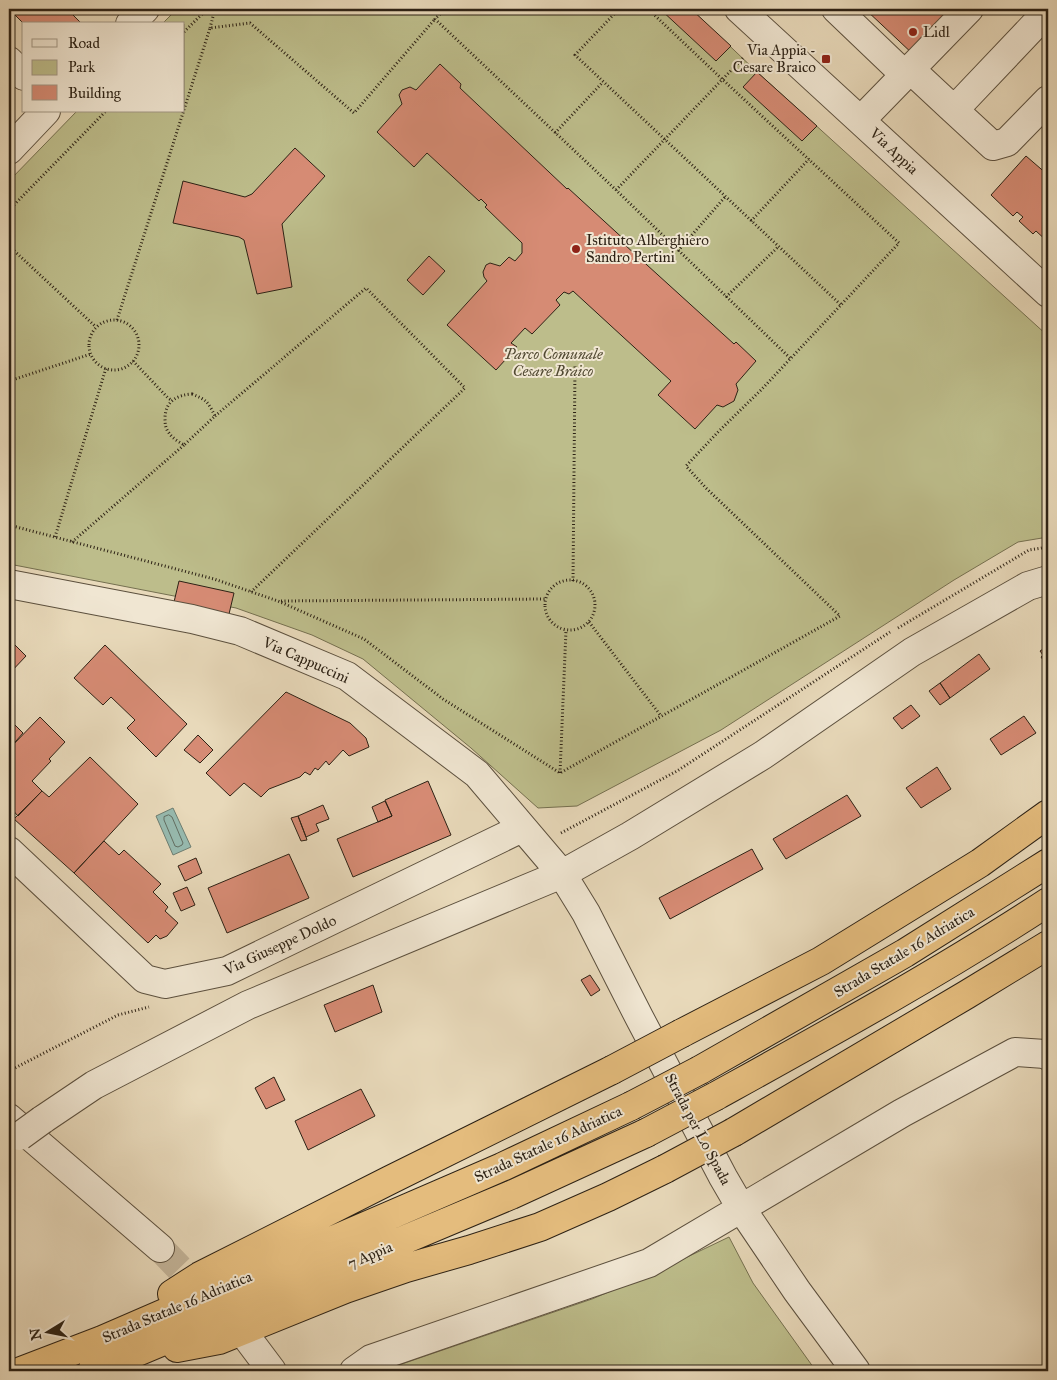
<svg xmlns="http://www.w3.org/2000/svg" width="1057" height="1380" viewBox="0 0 1057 1380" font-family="'IM FELL Great Primer',serif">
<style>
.green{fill:#bdbd8b;stroke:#757050}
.water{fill:#97baaf;stroke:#6d7d71}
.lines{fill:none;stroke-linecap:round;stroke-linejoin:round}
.shore{stroke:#626e62;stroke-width:1}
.building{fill:#d68b74;stroke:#2d2215}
.minor-tunnel{stroke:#c3b499;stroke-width:28;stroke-dasharray:28 14;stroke-linecap:butt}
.minor-casing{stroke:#5c503e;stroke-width:30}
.highway-casing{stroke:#2d2215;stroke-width:30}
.path{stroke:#2d2215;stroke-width:3;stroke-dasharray:1 2.5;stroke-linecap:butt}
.minor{stroke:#f0e6d2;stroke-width:28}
.highway{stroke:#e4bc7d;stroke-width:28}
.minor-bridge-casing{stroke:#5c503e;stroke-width:30;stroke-linecap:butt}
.highway-bridge-casing{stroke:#2d2215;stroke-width:30;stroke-linecap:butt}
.minor-bridge{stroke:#f0e6d2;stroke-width:28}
.highway-bridge{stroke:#e4bc7d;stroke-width:28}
.poi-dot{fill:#8f2418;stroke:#f0e6d2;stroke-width:2}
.labels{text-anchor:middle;stroke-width:4;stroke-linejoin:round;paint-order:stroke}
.poi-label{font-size:15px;fill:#2d2215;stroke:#f0e6d2;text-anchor:start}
.street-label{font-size:15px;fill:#2d2215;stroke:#f0e6d2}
.park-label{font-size:15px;font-style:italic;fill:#514932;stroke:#f0e6d2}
</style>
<rect width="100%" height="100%" fill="#e8d9ba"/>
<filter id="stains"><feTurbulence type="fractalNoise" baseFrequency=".004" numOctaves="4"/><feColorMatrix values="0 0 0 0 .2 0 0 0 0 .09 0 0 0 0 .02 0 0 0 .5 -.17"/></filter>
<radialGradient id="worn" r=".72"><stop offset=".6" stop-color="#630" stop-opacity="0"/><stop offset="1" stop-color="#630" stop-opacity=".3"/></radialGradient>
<path class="green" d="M177,9H691L757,72L1048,336V537L1018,542L954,580L721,730L577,806L538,808L471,748L363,659L312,635L236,608L9,564V181L77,111H184V24H162Z
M729,1237L753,1283L816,1371H387L396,1366L592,1299L656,1272Z"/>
<path class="water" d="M173,808L191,847L173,855L156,816Z"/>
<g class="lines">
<path class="shore" d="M169,815L172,817L183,843L182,845L178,847L175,846L164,820V817Z"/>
</g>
<path class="building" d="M22,9H67L80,22L79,24H24L15,15Z
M660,9H691L731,46L716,61Z
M865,9H958L915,56Z
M440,64L461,84L460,88L567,189L568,188L628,243L625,245L734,344L736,342L756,361L736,384L738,390L734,401L723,407L717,405L695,429L658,395L671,381L573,291L569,294L564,292L556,300L560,305L532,334L525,328L511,343L517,347L496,370L447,325L487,281L484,277L483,272L486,265L490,263L500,266L509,257L515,261L522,253V243L485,207L487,205L481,199L479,201L427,153L414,167L377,132L402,104L399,95L402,90L410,87L416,90Z
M757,72L817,126L802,141L743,87Z
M295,148L325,176L282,224L292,287L257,294L244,240L239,237L173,223L183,181L245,197L252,194Z
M1026,156L1048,175V242L1036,231L1033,234L1019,221L1023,217L1017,212L1013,216L991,195Z
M429,256L445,271L423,295L407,280Z
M179,581L234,593L229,614L174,602Z
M9,639L26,656L9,674Z
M105,645L187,724L156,757L127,728L135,720L111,697L103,705L74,678Z
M1048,646V667L1041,657L1043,655L1040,651Z
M979,654L990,669L950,698L940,683Z
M940,683L950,698L940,705L929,691Z
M286,692L350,723L366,738L369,747L349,756L343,750L329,765L326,761L318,770L315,768L310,775L305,772L300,777L269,789L261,797L244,783L230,796L206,773Z
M911,705L920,716L902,729L893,718Z
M1024,716L1036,733L1001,755L990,739Z
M40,717L65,742L49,759L51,761L32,781L42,791L18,816L9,806V749Z
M9,719L23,733L9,749Z
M198,735L213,750L200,763L184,750Z
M90,757L138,804L74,873L14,819L42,791L49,797Z
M937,767L951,789L921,808L906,788Z
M428,781L451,835L353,877L337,839L392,816L385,800Z
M847,795L861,816L786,859L773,839Z
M385,801L392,816L378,822L372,807Z
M323,805L329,819L316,824L319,831L306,837L298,816Z
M298,816L306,837L307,840L301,841L291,818Z
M104,841L119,855L124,850L161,884L153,892L168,907L165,911L178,923L167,936L160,939L156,935L148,943L74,873Z
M752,849L763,869L670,919L659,898Z
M289,854L309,898L227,933L208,888Z
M196,858L202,873L185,881L178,866Z
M187,887L195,905L181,911L173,893Z
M590,975L600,990L591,996L581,980Z
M373,985L382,1012L335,1032L324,1005Z
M274,1077L285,1100L266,1109L255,1088Z
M361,1089L375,1116L308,1150L295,1121Z"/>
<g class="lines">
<path class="minor-tunnel" d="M160,1248L207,1297"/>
<g class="minor-casing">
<path id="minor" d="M739,9L1048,293
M836,9L905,75
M130,24L145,9
M9,61L24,76
M910,69L954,110L1048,11
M954,110L993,146L1007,142L1048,100
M861,120L969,9
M9,150L46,111
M9,584L192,619L240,631L347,676L477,774L562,874L586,913L639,1017L723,1177L741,1208L797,1291L856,1371
M9,851L145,979L165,984L227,971L522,828
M9,1118L160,1248
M42,1120L94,1085L248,1005L562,874L630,836L763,755L912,652L1028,586L1048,580
M248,1339L272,1371
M354,1371L371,1359L649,1263L902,1113L1015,1052L1045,1054L1048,1056"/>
</g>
<g class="highway-casing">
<path id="highway" d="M682,1033L821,961L980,863L1048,814
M700,1070L905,953L1048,863
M716,1096C828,1034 941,972 1048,902
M734,1132L966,995L1048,945
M172,1294L200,1276L390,1180L612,1070
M177,1348L219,1340L345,1289L406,1268L469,1250L540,1227L608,1197L665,1169
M21,1371L102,1340L502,1167L631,1106
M92,1371L511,1195L646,1133"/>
</g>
<path class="path" d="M445,9L435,19L616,190L791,359
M619,9L575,55L841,305
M210,28L215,9
M184,32L207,9
M555,133L603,82
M616,190L743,58
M9,210L106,111
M751,221L809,159
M9,246L96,327
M678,251L725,197
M726,297L778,247
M117,320L210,28L250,23L354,113L435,19
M89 345a25 25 0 1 1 50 0a25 25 0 1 1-50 0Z
M133,361L168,398L171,400
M9,381L91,354
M192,394C207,400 208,402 215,416L184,445C179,442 172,438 169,433C165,428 165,423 165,417C166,401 177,395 192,394Z
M215,416L366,288L465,388L251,592
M9,525L214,579L278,601L364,639L443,699L560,773L840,616L706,488L686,466L719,431L762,389L899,243L722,79L648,9
M55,537L106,368
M72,542L184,445
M545 605a25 25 0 1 1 50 0a25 25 0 1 1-50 0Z
M573,581L575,365
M281,601L546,599
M589,622L661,716
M898,628L1029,550L1048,547
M560,773L566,630
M561,833L677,771L890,632
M9,1071L118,1015L149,1007"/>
<use href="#minor" class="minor"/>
<use href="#highway" class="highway"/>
<g class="minor-bridge-casing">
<path id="minor-bridge" d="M20,1136L42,1120"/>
</g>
<g class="highway-bridge-casing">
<path id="highway-bridge" d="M612,1070L682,1033
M631,1106L700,1070
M646,1133L716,1096
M665,1169L734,1132"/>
</g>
<use href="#minor-bridge" class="minor-bridge"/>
<use href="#highway-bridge" class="highway-bridge"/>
</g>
<g class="poi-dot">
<circle cx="913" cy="32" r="5"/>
<rect x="821" y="54" width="10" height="10" rx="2.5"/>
<circle cx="576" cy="249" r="5"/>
</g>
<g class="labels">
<g class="poi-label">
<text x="923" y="37">Lidl</text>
<text x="816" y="55" text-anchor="end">Via Appia -<tspan x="816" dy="17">Cesare Braico</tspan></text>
<text x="586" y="245">Istituto Alberghiero<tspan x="586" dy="17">Sandro Pertini</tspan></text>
</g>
<g class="street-label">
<text transform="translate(894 151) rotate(43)" y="5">Via Appia</text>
<text transform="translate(306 660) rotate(24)" y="5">Via Cappuccini</text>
<text transform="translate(280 945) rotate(-25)" y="5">Via Giuseppe Doldo</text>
<text transform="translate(904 952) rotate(-31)" y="5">Strada Statale 16 Adriatica</text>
<text transform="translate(698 1129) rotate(62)" y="5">Strada per Lo Spada</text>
<text transform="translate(548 1144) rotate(-25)" y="5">Strada Statale 16 Adriatica</text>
<text transform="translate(370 1255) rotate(-23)" y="5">7 Appia</text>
<text transform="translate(177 1307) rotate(-23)" y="5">Strada Statale 16 Adriatica</text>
</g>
<g class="park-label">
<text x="553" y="359">Parco Comunale<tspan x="553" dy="17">Cesare Braico</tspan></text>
</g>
</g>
<rect width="1057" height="1380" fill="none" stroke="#e8d9ba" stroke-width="30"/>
<rect x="10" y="10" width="1037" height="1360" fill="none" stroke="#2d2215" stroke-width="2.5"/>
<rect x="15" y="15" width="1027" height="1350" fill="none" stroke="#2d2215"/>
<rect x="22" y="22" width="162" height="90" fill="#f0e6d2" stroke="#a29886"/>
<rect x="32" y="39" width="25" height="8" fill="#f0e6d2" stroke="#a29886"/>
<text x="68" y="48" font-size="15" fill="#2d2215">Road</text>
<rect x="32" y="60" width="25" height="15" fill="#bdbd8b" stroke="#a29886"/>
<text x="68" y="72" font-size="15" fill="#2d2215">Park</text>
<rect x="32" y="85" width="25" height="15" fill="#d68b74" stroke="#a29886"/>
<text x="68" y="98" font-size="15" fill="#2d2215">Building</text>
<g transform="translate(48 1332) rotate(260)" stroke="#f0e6d2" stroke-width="4" paint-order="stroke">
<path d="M0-4L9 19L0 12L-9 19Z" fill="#2d2215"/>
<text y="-8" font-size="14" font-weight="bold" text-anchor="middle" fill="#2d2215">N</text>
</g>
<rect width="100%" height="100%" filter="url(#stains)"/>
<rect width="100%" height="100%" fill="url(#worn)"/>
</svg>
